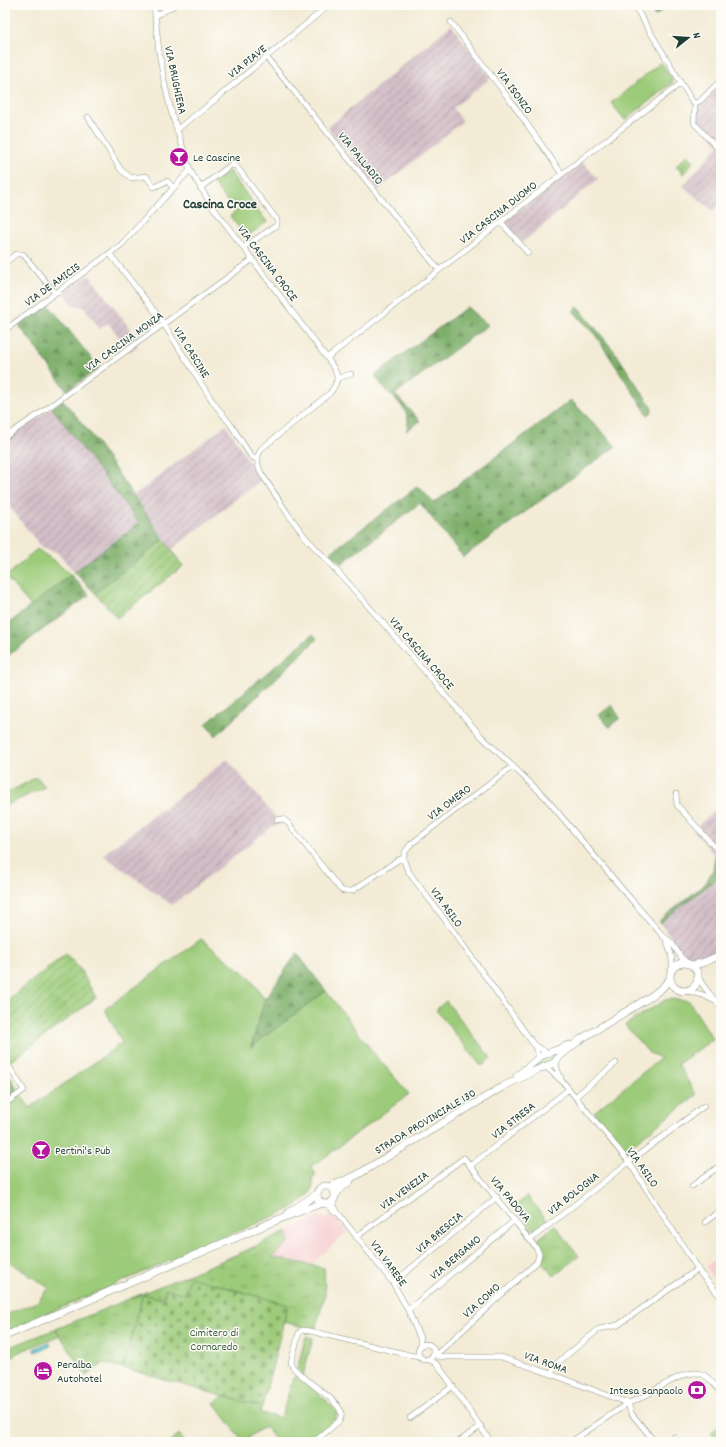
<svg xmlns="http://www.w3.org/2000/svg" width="726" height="1447" viewBox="0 0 726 1447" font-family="Dekko,sans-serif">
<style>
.built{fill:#f7cfd1}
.industrial{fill:url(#industrial-furrows)}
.grass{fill:#9ccb79;stroke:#5e8456}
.forest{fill:url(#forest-firs);stroke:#4e764e}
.cemetery{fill:url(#cemetery-stones);stroke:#5e8456}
.park{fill:url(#park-tufts);stroke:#5e8456}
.garden{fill:url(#garden-furrows);stroke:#5e8456}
.water{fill:url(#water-ripples);stroke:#3c8184}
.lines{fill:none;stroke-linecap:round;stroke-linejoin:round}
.street-casing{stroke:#899484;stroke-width:6}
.secondary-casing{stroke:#899484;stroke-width:8}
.street{stroke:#fff;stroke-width:5}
.secondary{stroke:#fff;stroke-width:7}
.labels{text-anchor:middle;stroke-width:3;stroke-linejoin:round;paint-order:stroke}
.street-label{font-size:12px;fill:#1f3d34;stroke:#fdfcf7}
.poi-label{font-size:12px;fill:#1f3d34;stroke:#fdfcf7;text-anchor:start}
.park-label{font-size:12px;fill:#3e6045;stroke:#fdfcf7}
.quarter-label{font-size:14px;font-weight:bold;fill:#1f3d34;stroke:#fdfcf7}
</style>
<defs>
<pattern id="industrial-furrows" width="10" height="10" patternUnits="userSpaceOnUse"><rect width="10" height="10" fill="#d2bdc6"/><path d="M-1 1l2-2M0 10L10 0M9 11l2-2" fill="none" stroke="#aa9ba2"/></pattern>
<pattern id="forest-firs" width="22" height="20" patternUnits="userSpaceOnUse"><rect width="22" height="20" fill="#7daf69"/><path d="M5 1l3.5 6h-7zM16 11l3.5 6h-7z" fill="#669057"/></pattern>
<pattern id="cemetery-stones" width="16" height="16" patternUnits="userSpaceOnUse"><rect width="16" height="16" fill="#9ccb79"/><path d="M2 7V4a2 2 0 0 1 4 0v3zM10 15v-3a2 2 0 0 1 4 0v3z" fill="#7fa664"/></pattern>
<pattern id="park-tufts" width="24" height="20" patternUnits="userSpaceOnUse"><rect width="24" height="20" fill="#9ccb79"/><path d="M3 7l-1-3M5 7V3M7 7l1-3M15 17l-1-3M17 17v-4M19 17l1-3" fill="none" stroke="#7fa664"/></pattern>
<pattern id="garden-furrows" width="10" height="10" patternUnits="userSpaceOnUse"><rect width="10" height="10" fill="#9ccb79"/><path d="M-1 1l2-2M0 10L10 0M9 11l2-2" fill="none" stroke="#7fa664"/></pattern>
<pattern id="water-ripples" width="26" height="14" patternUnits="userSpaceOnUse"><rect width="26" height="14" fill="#5ac5d3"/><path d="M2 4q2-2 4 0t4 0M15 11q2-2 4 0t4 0" fill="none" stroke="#4aa1ac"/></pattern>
</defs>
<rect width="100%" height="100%" fill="#fdfcf7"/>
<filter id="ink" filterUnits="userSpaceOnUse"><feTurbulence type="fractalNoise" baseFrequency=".025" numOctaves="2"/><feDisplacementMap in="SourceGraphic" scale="8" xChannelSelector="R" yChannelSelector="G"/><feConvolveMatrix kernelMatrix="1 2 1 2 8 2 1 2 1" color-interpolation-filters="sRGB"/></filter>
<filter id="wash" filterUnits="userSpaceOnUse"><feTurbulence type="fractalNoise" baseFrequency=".012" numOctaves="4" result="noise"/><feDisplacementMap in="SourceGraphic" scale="16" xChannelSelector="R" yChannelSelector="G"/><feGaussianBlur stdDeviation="0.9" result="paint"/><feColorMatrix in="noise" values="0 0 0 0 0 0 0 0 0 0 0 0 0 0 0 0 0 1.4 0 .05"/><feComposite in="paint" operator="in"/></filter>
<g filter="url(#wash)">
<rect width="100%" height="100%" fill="#f3ebd5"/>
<path class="built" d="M333,1214L348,1231L311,1265L271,1257L289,1242L287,1231L317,1216H320L325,1219Z
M721,1233V1288L719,1289L706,1266L721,1255L712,1240Z"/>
<path class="industrial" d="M451,25L491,78L453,108L463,121L378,190L328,127Z
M721,85V204L713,211L683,186L719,145L696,120L698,105Z
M582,161L598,179L522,243L504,222Z
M89,275L138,339L135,342L138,346L131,352L108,323L100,329L84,307L74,306L64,293Z
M52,408L139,524L74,572L57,552L42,548L5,501V440Z
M226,425L261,480L171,550L133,496Z
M227,759L281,824L273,826L172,905L103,855Z
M721,805V863L693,830Z
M721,875V948L701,960L691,962L686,959L660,923Z"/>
<path class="grass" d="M661,62L672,79V83L625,120L611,103Z
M229,171L267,222L246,237L230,216L240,208V205L236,202L231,206L213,183Z
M37,549L57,563L71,575L31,606L6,577Z
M201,939L249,977L265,999L251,1046L326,991L376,1056L409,1094L317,1163L311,1165L316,1176L312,1178C321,1201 275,1215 260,1222L5,1332V1315L37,1302L49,1288L5,1259V1103L19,1093L30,1108L122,1043L105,1009Z
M670,999L689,1001L713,1039L678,1064L696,1095L624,1151L594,1112L661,1058L649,1053L625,1025L665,1000Z
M446,1001L491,1058L481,1066L436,1010Z
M558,1053L552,1060L536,1067L535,1066L541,1059Z
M527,1196L548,1221L535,1231L515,1206Z
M56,1329L60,1335L17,1353L5,1365V1349Z
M306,1336L313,1338L303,1375L297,1369Z
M297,1376L326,1400L337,1412L335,1420L308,1442H277L265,1426L243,1441L214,1403L224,1396L262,1407L260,1413L281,1418L293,1378Z
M721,1425V1442H718L711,1433Z
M179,1434L186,1442H172L171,1441Z"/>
<path class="forest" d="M648,5H669L655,16Z
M48,304L99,368L67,391L19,325Z
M467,307L488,325L395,394L420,421L406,431C414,412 396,401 384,388C381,384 378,380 375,375Z
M578,307L615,352L651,406L652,412L648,415L596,336L573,311Z
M63,400L90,433L164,540L95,593L74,572L139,523L52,408Z
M571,400L616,446L463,557L420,503L341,564L330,553L418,486L434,503Z
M71,575L89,595L5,658V626Z
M313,634L317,639L216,736L206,724Z
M612,705L620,718L609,727L599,715Z
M715,856L721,863V875L660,923V920L705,884L713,870Z
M297,953L326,991L251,1047L265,999Z
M5,1067L19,1093L5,1103Z"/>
<path class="cemetery" d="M190,1277L288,1305L262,1407L123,1368L143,1294L163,1299L166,1289Z"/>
<path class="park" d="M555,1225L579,1256L554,1276L541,1261L543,1252L537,1240Z
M287,1231L289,1242L272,1257L324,1268L325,1295L315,1330L284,1322L288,1305L190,1277L185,1294L166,1289L163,1299L143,1294L123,1368L104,1363L86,1376L56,1329L243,1252Z"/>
<path class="garden" d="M687,155L694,161L683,174L676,166Z
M164,540L183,566L117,618L95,593Z
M37,777L45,787L5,806V794Z
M66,954L80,969L96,998L11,1061L5,1056V1002Z"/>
<path class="water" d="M49,1342L51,1346L35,1352L34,1349Z"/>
</g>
<g filter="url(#ink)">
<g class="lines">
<g class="street-casing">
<path id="street" d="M154,5L159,52L164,81L171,111L190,170L212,206L327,358C337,372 342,378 330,393L261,449C256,457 257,464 261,473L288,514L306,538L349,584L481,736L545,797L623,890L663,936L672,943L681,957L687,963
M634,5L692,101L695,103L700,101L721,80
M155,16L175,5
M451,22L515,107L562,174
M267,58L439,270
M695,103L694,123L721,152
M88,117L121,170L131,178L146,176L154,187L167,181L174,188
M177,130L192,117L199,113L329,5
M200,188L231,165L236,166L277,220V225L244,247
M501,222L528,253
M110,254L160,318L213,402L231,425L251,456L257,460
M5,263L16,254H23L55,293
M5,330L121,245L190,170
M327,358L562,174L681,83
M338,378L351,374
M5,437L42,412L253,259
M676,794L677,805L721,854
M277,820L283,819L288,823L340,889L343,891H352L398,860L403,858
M403,858L407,869L413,878L446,921L534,1045
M403,858L405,852L411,844L513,766
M666,940C671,950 673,958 672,969
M699,978C704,990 714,997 721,1008
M688,991L703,995L715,1001
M537,1060V1052L534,1045L548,1053
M556,1060L557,1069L561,1078
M5,1061L8,1065L24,1090L5,1104
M546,1067L564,1083L629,1162L701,1274L721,1297
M575,1097L616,1063
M470,1166L569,1089
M692,1186L721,1165
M332,1201L338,1213L393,1283L408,1310L420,1338V1347
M327,1204L333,1210L338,1213
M705,1222L721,1210
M356,1237L464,1158L537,1249L539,1254L537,1262L439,1352L431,1357
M531,1239L629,1162L704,1106
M393,1283L497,1197
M408,1310L515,1220
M418 1352a8 8 0 1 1 16 0a8 8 0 1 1-16 0Z
M433,1351L437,1356L447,1357H501L551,1374L628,1403
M427,1359L432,1361L438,1365L491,1442
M551,1374L556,1364L599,1329L618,1325L698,1269
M628,1403L631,1413L655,1442
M410,1418L453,1386
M314,1442L339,1421C341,1418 342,1415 341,1412C337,1398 301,1379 292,1366L291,1362L299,1333L302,1330L310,1331L422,1358
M458,1442L481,1426
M571,1442L628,1403C648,1399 685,1364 704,1375C711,1379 716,1387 721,1393
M667,1442L674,1437"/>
</g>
<g class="secondary-casing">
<path id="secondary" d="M670 977a14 14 0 1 1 28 0a14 14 0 1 1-28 0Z
M692,965L702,963L721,955
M517,1076L541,1056L569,1045
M317 1195a9 9 0 1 1 18 0a9 9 0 1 1-18 0Z
M330,1187L357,1175L504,1086L537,1070L554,1063L560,1056L581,1039L650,997L662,988L670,979
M335,1196L340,1189L350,1181
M288,1213L317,1194
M5,1336L277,1220L322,1203"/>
</g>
<use href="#street" class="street"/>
<use href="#secondary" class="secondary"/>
</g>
</g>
<defs>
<g id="bar-disc" transform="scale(1)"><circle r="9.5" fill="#b5179e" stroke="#fdfcf7"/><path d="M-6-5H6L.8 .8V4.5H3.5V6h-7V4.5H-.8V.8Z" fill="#fff"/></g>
<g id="hotel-disc" transform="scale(1)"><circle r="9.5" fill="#b5179e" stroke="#fdfcf7"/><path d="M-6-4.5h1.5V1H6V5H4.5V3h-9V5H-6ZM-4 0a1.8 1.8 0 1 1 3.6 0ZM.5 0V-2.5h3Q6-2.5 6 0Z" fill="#fff"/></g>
<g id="bank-disc" transform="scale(1)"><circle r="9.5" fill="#b5179e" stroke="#fdfcf7"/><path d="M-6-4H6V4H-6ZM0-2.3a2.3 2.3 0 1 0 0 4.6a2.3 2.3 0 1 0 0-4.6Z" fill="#fff"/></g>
</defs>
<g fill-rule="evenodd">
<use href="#bar-disc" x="179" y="157"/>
<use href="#bar-disc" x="41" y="1150"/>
<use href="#hotel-disc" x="43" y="1371"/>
<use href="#bank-disc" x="697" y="1390"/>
</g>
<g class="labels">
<g class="street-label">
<text transform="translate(247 61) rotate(-39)" y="4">VIA PIAVE</text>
<text transform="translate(176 80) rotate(78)" y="4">VIA BRUGHIERA</text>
<text transform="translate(515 91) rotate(54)" y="4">VIA ISONZO</text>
<text transform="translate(361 158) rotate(51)" y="4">VIA PALLADIO</text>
<text transform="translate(498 212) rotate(-38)" y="4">VIA CASCINA DUOMO</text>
<text transform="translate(268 263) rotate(53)" y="4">VIA CASCINA CROCE</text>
<text transform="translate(52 284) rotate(-36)" y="4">VIA DE AMICIS</text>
<text transform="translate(124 341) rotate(-36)" y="4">VIA CASCINA MONZA</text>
<text transform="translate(192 352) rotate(58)" y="4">VIA CASCINE</text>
<text transform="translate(422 653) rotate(49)" y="4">VIA CASCINA CROCE</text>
<text transform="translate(449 802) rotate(-37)" y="4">VIA OMERO</text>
<text transform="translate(447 907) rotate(54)" y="4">VIA ASILO</text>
<text transform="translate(513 1120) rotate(-38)" y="4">VIA STRESA</text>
<text transform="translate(425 1121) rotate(-31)" y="4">STRADA PROVINCIALE 130</text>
<text transform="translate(643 1167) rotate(55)" y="4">VIA ASILO</text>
<text transform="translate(404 1190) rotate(-36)" y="4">VIA VENEZIA</text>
<text transform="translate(573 1193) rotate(-38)" y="4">VIA BOLOGNA</text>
<text transform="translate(511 1199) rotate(50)" y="4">VIA PADOVA</text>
<text transform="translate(439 1232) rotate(-40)" y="4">VIA BRESCIA</text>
<text transform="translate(455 1257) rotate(-40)" y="4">VIA BERGAMO</text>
<text transform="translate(389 1263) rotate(54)" y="4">VIA VARESE</text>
<text transform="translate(481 1300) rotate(-42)" y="4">VIA COMO</text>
<text transform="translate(546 1362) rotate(20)" y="4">VIA ROMA</text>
</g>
<g class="poi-label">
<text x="193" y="161">Le Cascine</text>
<text x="55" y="1154">Pertini's Pub</text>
<text x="57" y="1368">Peralba<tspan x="57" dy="14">Autohotel</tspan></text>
<text x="683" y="1394" text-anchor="end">Intesa Sanpaolo</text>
</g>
<g class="park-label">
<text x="214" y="1336">Cimitero di<tspan x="214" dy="14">Cornaredo</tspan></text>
</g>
<g class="quarter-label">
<text x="220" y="208">Cascina Croce</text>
</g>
</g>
<rect width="726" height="1447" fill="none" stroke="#fdfcf7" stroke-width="20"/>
<g transform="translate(688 38) rotate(73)" stroke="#fdfcf7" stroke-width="3" paint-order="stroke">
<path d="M0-3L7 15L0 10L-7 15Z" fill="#1f3d34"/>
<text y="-6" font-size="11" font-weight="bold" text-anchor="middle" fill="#1f3d34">N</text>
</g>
</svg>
